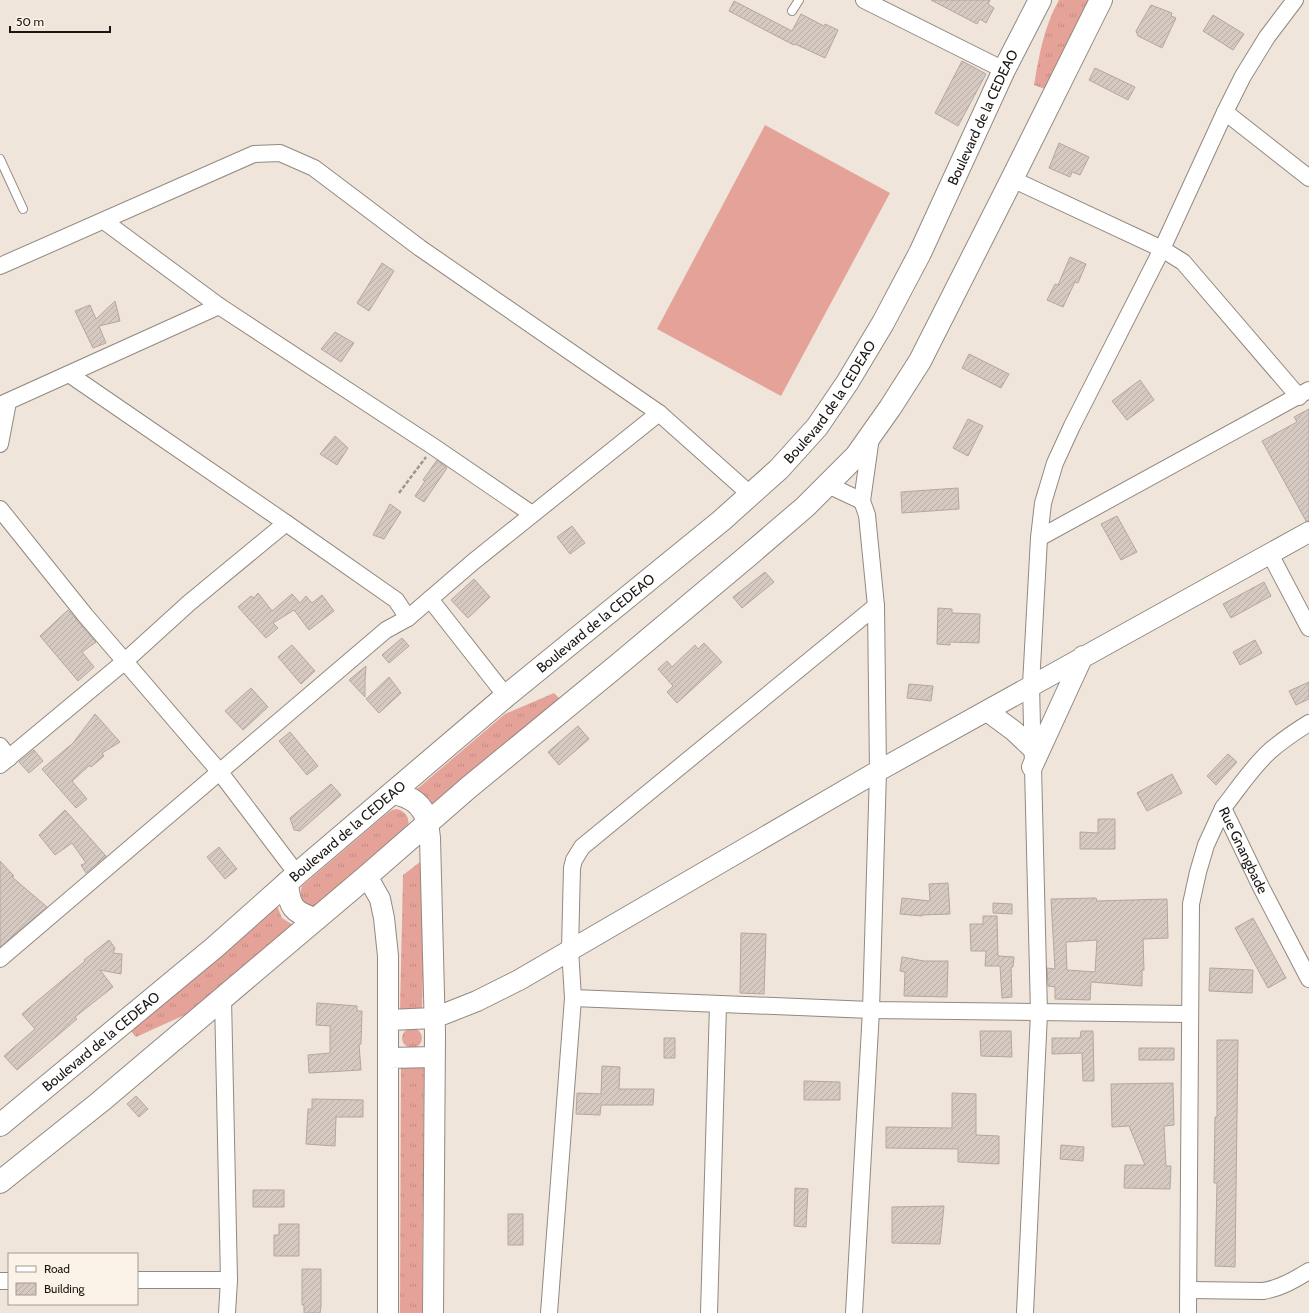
<svg xmlns="http://www.w3.org/2000/svg" width="1309" height="1313" viewBox="0 0 1309 1313" font-family="Cabin,sans-serif">
<style>
.grass{fill:url(#grass-tufts)}
.pitch{fill:#e5a298}
.building{fill:url(#building-hatch);stroke:#b4a7a1;fill-rule:evenodd}
.lines{fill:none;stroke-linecap:round;stroke-linejoin:round}
.service-casing{stroke:#928980;stroke-width:10}
.minor-casing{stroke:#928980;stroke-width:18}
.tertiary-casing{stroke:#928980;stroke-width:22}
.primary-casing{stroke:#928980;stroke-width:24}
.path{stroke:#9e978f;stroke-width:2.5;stroke-dasharray:4 2;stroke-linecap:butt}
.service{stroke:#fff;stroke-width:8}
.minor{stroke:#fff;stroke-width:16}
.tertiary{stroke:#fff;stroke-width:20}
.primary{stroke:#fff;stroke-width:22}
.labels{text-anchor:middle;stroke-width:4;stroke-linejoin:round;paint-order:stroke}
.street-label{font-size:14px;fill:#1a1613;stroke:#fcf3e8}
</style>
<defs>
<pattern id="grass-tufts" width="24" height="20" patternUnits="userSpaceOnUse"><rect width="24" height="20" fill="#e5a298"/><path d="M3 7l-1-3M5 7V3M7 7l1-3M15 17l-1-3M17 17v-4M19 17l1-3" fill="none" stroke="#c48b82"/></pattern>
<pattern id="building-hatch" width="6" height="6" patternUnits="userSpaceOnUse"><rect width="6" height="6" fill="#d6c9c2"/><path d="M-1 1l2-2M0 6l6-6M5 7l2-2" fill="none" stroke="#b7aca6"/></pattern>
</defs>
<rect width="100%" height="100%" fill="#efe5db"/>
<path class="grass" d="M1059,0H1093L1045,89L1034,85C1039,56 1044,26 1059,0Z
M554,693L561,700L434,808L417,789L505,714Z
M397,809C407,812 410,819 408,828L315,907C303,906 298,897 302,886L384,816L392,810Z
M424,859L426,860L422,1010H400L403,875Z
M277,906L282,918L293,925L189,1013L136,1037L130,1030Z
M402 1038a10 10 0 1 1 20 0a10 10 0 1 1-20 0Z
M401,1067H424L422,1313H400Z"/>
<path class="pitch" d="M765,125L890,193L781,396L657,329Z"/>
<path class="building" d="M931,0H990L988,4L994,8L986,23L980,19L977,24Z
M734,1L792,31L801,14L824,26L825,24L838,30L825,58L795,44L794,45L784,40L729,11Z
M1151,5L1172,13L1171,16L1176,18L1162,48L1138,36L1136,31Z
M1213,15L1244,34L1233,50L1203,31Z
M962,61L986,74L958,126L935,113Z
M1095,68L1135,87L1128,100L1089,80Z
M1059,143L1089,157L1080,175L1072,172L1070,177L1049,168Z
M1070,257L1086,264L1078,283L1075,282L1063,307L1047,300L1055,284L1058,285Z
M382,263L394,271L369,311L357,303Z
M115,301L120,321L99,326L106,343L93,348L75,311L90,305L96,319Z
M335,332L354,343L341,362L321,349Z
M969,354L1009,374L1001,388L962,368Z
M1140,380L1154,400L1127,420L1112,401Z
M1309,409V521H1306L1262,441L1297,422L1294,417Z
M968,419L983,426L968,456L953,448Z
M335,436L348,448L337,465L320,454Z
M437,460L447,468L424,502L415,496L425,481L423,480Z
M958,488L959,509L902,513L901,492Z
M390,504L401,512L384,539L373,535Z
M1117,516L1137,552L1121,560L1101,524Z
M572,526L585,543L570,554L557,537Z
M765,572L774,582L742,608L733,597Z
M474,579L490,597L468,618L451,600Z
M1264,582L1271,596L1231,618L1223,604Z
M258,593L272,611L292,594L300,603L306,596L312,603L322,595L334,611L309,630L294,610L273,623L278,628L266,638L238,607L251,596L254,598Z
M938,608L952,609V613L980,614L979,643L950,642V645L937,644Z
M68,610L96,642L82,652L94,667L78,681L40,636Z
M402,638L409,646L389,663L382,655Z
M1255,640L1262,653L1240,665L1233,652Z
M704,643L722,662L677,703L667,692L673,686L658,669L667,661L672,667L695,645L698,649Z
M292,645L315,671L301,684L278,657Z
M366,666L365,680V697L349,680Z
M389,677L401,693L379,713L366,699Z
M1309,682V699L1296,705L1289,691Z
M909,684L933,686L931,701L907,698Z
M251,688L268,707L243,730L225,711Z
M95,714L120,742L102,753L104,756L91,767L90,765L72,781L87,799L76,808L42,769L73,743Z
M578,726L589,739L559,765L548,752Z
M290,732L318,766L307,775L279,741Z
M34,750L43,761L29,773L19,762Z
M1228,754L1237,762L1216,785L1207,776Z
M1172,774L1182,793L1147,811L1137,793Z
M331,784L341,795L300,831L294,830L290,818Z
M65,810L106,856L86,873L81,865L86,863L72,843L55,855L39,835Z
M1098,819H1115V849H1080V832L1098,833Z
M219,847L237,869L225,879L207,857Z
M0,861L14,876L12,877L47,907L0,947Z
M948,883L950,914L922,915V916L900,914L902,898L930,901L929,884Z
M1096,898L1097,901L1167,899L1168,938L1143,939L1144,970H1142V986L1091,982L1090,1000L1055,999V987L1048,986L1047,968L1055,969L1051,899ZM1097,940L1095,972L1067,970L1066,942Z
M993,903L1012,904V914L993,913Z
M983,916H997L998,956L1014,957L1013,967H1011L1012,997L1002,998L1000,966H985L986,951H971L970,924H983Z
M1253,918L1286,978L1268,988L1235,928Z
M741,933L766,934L764,994L740,993Z
M109,940L115,948L113,953L122,954L121,974L100,970L113,987L75,1017L77,1019L17,1070L4,1056L35,1029L22,1014L85,961L84,960Z
M902,957L924,961H948L947,997L904,996L905,972L900,971Z
M1210,968L1253,970L1252,993L1209,991Z
M317,1003L357,1006V1011H362L361,1044H359L361,1070L309,1073L308,1055L330,1053V1026L316,1025Z
M980,1031H1011L1012,1057L981,1056Z
M1081,1031H1093L1094,1081H1083L1082,1053L1052,1054V1038H1080Z
M664,1038H675V1058H664Z
M1217,1040H1238L1235,1267L1215,1266L1217,1183H1214L1215,1117H1217Z
M1139,1048H1174V1060H1139Z
M602,1066L620,1067L619,1089H654L653,1105H601L600,1115L576,1114L577,1093L601,1094Z
M804,1081L840,1082V1100H804Z
M1173,1083L1174,1125L1164,1126L1166,1166H1171L1170,1189L1124,1188L1125,1165H1145L1129,1126L1112,1127L1111,1084Z
M952,1093L976,1094V1135L999,1136V1164L958,1162V1149L886,1148V1127L952,1128Z
M136,1096L148,1109L139,1117L127,1104Z
M312,1099L363,1100V1117H336L335,1146L306,1144L308,1109H312Z
M1061,1145L1084,1147L1083,1161L1060,1159Z
M795,1188L808,1189L806,1227L794,1226Z
M253,1190H284V1207H253Z
M944,1206L940,1244L892,1243V1207Z
M508,1214H523V1245H508Z
M279,1224H299V1256H274V1235H279Z
M302,1269H321V1306L320,1313H304V1305H302Z"/>
<g class="lines">
<g class="service-casing">
<path id="service" d="M792,11L799,0
M0,159L23,209"/>
</g>
<g class="minor-casing">
<g id="minor">
<path d="M864,0L1004,70"/>
<path d="M1225,112L1309,178"/>
<path d="M1012,179L1162,249L1183,262L1299,397"/>
<path d="M104,221L219,306L434,447L532,514"/>
<path d="M0,266L254,154L280,153L314,168L420,248L659,413L751,495"/>
<path d="M69,374L286,523L396,600L408,618"/>
<path d="M0,405L219,306"/>
<path d="M0,444L8,402"/>
<path d="M828,485L862,501"/>
<path d="M0,509L85,615L219,771L297,874"/>
<path d="M1039,538L1309,390"/>
<path d="M1270,554L1309,628"/>
<path d="M430,599L506,696"/>
<path id="s1" d="M1309,723C1296,731 1283,740 1271,750C1252,767 1238,789 1223,808L1261,887L1309,979"/>
<path d="M0,746L9,758"/>
<path d="M0,765L124,662L189,603L286,523"/>
<path d="M0,959L386,630L408,618L473,562L659,413"/>
<path d="M223,998L229,1280L227,1313"/>
<path d="M573,998L871,1010L1190,1014"/>
<path d="M137,1280H229"/>
<path d="M0,1281H9"/>
<path d="M1189,1290L1263,1291C1281,1288 1294,1280 1309,1271"/>
<path d="M549,1313L573,998L570,949L572,868L574,860L582,847L876,606"/>
<path d="M709,1313L718,1005"/>
<path d="M854,1313L871,1010L878,771L876,606L867,515L862,501L871,437"/>
<path d="M1025,1313L1039,1013L1031,685L1039,538L1043,503L1055,463L1072,426L1162,249L1225,112L1243,76L1267,37L1295,0"/>
<path d="M1188,1313L1191,904L1198,872L1206,845L1223,808"/>
</g>
</g>
<g class="tertiary-casing">
<path id="tertiary" d="M987,711L1014,731L1032,748
M1032,767L1083,656
M428,822L430,838L435,1033L433,1313
M367,876L380,899L384,918L388,956V1313
M389,1020L434,1018L477,1001L519,980L878,771L1309,532
M389,1058L435,1057"/>
</g>
<g class="primary-casing">
<g id="primary">
<path d="M394,793C412,797 422,804 428,822"/>
<path d="M287,883C289,906 293,913 316,919"/>
<path id="s2" d="M0,1125L215,947L297,874L506,696L721,521L779,469L817,427L847,383L883,323L920,253L1004,70L1040,0"/>
<path d="M0,1182L100,1102L367,876L468,788L619,664L749,555L805,507L856,456L890,408L920,361L1012,179L1101,0"/>
</g>
</g>
<path class="path" d="M399,493L426,457"/>
<use href="#service" class="service"/>
<use href="#minor" class="minor"/>
<use href="#tertiary" class="tertiary"/>
<use href="#primary" class="primary"/>
</g>
<g class="labels">
<g class="street-label">
<text dy="5" stroke="none"><textPath href="#s2" startOffset="1427">Boulevard de la CEDEAO</textPath></text>
<text dy="5" stroke="none"><textPath href="#s2" startOffset="1103">Boulevard de la CEDEAO</textPath></text>
<text dy="5" stroke="none"><textPath href="#s2" startOffset="779">Boulevard de la CEDEAO</textPath></text>
<text dy="5" stroke="none"><textPath href="#s2" startOffset="455">Boulevard de la CEDEAO</textPath></text>
<text dy="5" stroke="none"><textPath href="#s1" startOffset="169">Rue Gnangbade</textPath></text>
<text dy="5" stroke="none"><textPath href="#s2" startOffset="131">Boulevard de la CEDEAO</textPath></text>
</g>
</g>
<rect x="8" y="1253" width="130" height="52" fill="#fcf3e8" stroke="#a29b93"/>
<rect x="16" y="1266" width="20" height="6" fill="#ffffff" stroke="#a29b93"/>
<text x="44" y="1273" font-size="12" fill="#1a1613">Road</text>
<rect x="16" y="1283" width="20" height="12" fill="url(#building-hatch)" stroke="#a29b93"/>
<text x="44" y="1293" font-size="12" fill="#1a1613">Building</text>
<path d="M10 26v6h100v-6" fill="none" stroke="#1a1613" stroke-width="2"/>
<text x="16" y="26" font-size="12" fill="#1a1613" stroke="#fcf3e8" stroke-width="3" paint-order="stroke">50 m</text>
</svg>
